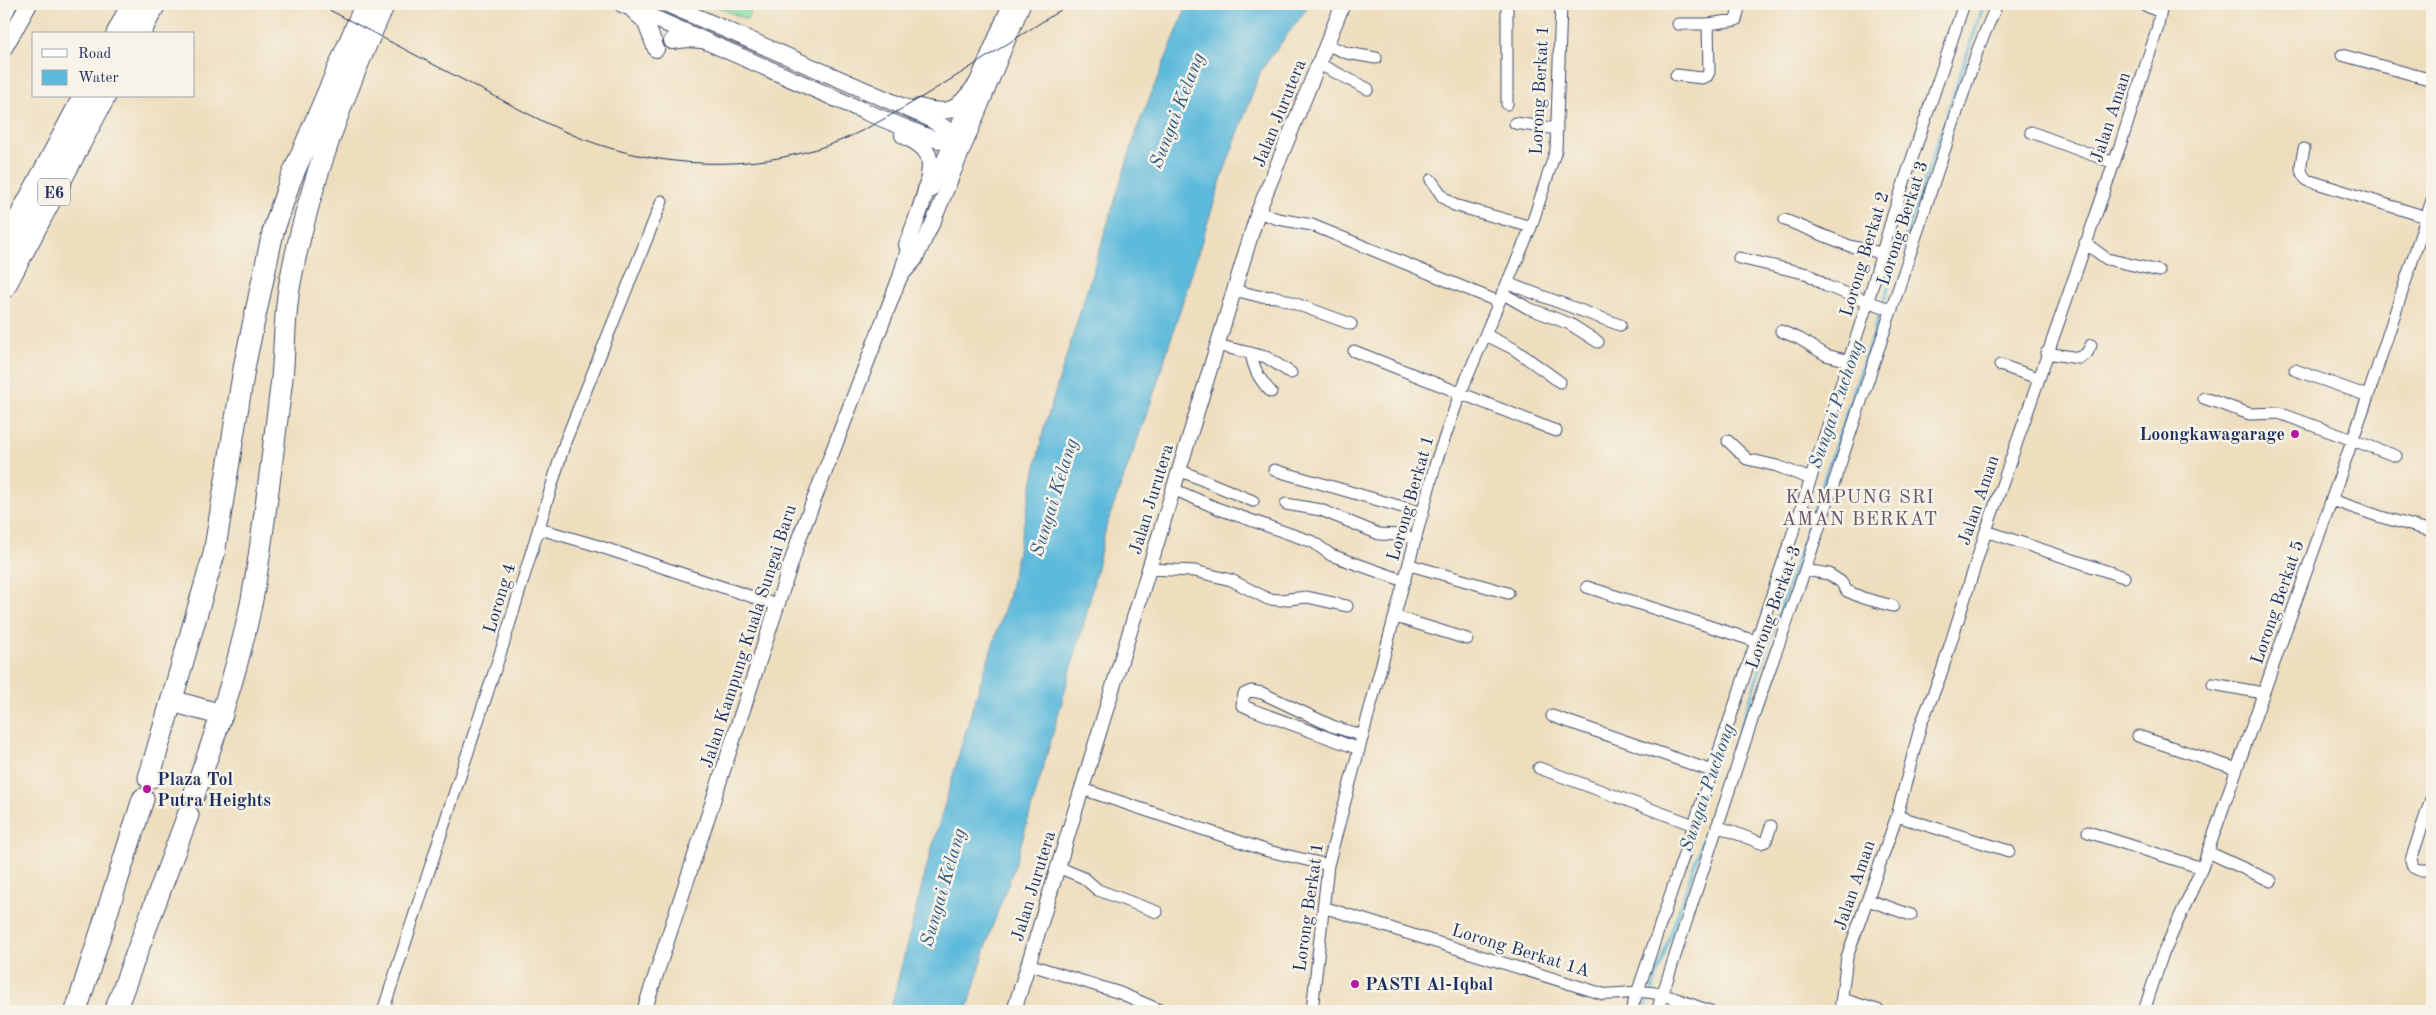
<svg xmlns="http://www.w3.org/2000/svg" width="2436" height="1015" viewBox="0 0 2436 1015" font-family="'Old Standard TT',serif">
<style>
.green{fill:#87dea2;stroke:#518680}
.water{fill:#5dbadb;stroke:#3c749c}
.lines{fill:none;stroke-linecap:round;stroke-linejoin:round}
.stream{stroke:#5dbadb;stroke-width:3}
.minor-casing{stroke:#3b496c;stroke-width:13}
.tertiary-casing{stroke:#3b496c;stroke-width:16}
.secondary-casing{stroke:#3b496c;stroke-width:18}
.motorway-casing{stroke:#3b496c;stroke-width:23}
.minor{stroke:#fff;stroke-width:11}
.tertiary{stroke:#fff;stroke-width:14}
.secondary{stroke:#fff;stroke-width:16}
.motorway{stroke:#fff;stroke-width:21}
.tram{stroke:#1b2f5e;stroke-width:1}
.poi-dot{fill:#b5179e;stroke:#f7f3e8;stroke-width:2}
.labels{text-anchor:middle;stroke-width:5;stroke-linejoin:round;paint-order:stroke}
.shield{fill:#f7f3e8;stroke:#5d6a87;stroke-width:1}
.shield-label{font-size:16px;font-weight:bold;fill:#1b2f5e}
.street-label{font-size:18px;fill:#1b2f5e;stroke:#f7f3e8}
.poi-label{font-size:18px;font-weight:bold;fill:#1b2f5e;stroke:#f7f3e8;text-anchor:start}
.water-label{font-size:19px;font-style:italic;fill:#2f5984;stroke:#f7f3e8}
.neighbourhood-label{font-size:19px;letter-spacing:1px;fill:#64566c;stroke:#f7f3e8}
</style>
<rect width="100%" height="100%" fill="#f7f3e8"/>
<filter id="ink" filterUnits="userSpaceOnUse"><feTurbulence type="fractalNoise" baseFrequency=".02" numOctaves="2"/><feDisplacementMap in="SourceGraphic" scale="10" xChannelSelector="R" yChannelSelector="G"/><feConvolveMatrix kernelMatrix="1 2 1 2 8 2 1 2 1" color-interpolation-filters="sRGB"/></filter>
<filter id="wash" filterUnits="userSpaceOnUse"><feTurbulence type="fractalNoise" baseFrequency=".0096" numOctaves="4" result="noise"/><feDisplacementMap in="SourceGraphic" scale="20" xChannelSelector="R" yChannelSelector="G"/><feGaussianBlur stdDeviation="1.12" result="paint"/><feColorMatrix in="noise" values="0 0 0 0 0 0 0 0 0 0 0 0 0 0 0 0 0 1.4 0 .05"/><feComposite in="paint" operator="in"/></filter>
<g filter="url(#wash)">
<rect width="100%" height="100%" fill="#eedebe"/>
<path class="green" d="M712,4H754L747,20Z"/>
<path class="water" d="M1188,4H1310L1261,70L1222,177L1151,402L1106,527L1087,612L1052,737L1015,865L991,930L967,1011H890L928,862L973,706L1008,598L1044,428L1138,126Z"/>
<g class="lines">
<path class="stream" d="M1645,1011L1984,4"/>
</g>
</g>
<g filter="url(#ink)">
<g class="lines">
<g class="minor-casing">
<path id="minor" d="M2143,4L2160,12
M1678,24H1708
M1327,45L1347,53L1376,58
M2342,55L2432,80
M1319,64L1368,89
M1676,75L1702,78L1707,76L1709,72L1708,24L1736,20L1740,4
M1507,104V4
M1515,123L1557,129
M2031,132L2114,163
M2304,149C2302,160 2297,171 2307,180L2426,217
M1431,180L1443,197L1454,205L1531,227
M1258,212L1278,219L1312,225L1499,302
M1785,220L1850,246L1882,253
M2085,243L2107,259L2159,271
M1739,258L1808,274L1826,286L1892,310
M1507,283L1620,325
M1234,290L1258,296L1277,297L1351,324
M1502,293L1528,308L1570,324L1598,342
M1781,331L1800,339L1826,355L1849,361
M1486,335L1514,349L1560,382
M1217,345L1266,357L1291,373
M1354,351L1556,431
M1251,353C1254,370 1259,379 1271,392
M2046,353L2079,358L2087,353L2091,345
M2000,365L2038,378
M2295,370L2368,396
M2204,398L2250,414L2279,413L2396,456
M1728,441L1747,459L1777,466L1811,479
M1179,470L1253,501
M1274,470L1423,513
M1173,489L1219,509L1313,542L1331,555L1405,581
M2332,500L2381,517L2432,531
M1286,504L1321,510L1379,534L1402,535L1416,539
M1801,509L1822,518
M540,529L595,545L777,605
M1986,531L2124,577
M1410,565L1508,593
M1149,569L1195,571L1231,580L1268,599L1280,600L1307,597L1347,606
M1805,570L1829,574L1841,582L1847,591L1863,598L1893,606
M1587,587L1755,641
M1396,617L1467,639
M2213,684L2263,693
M1552,716L1712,771
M2138,736L2237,769
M1359,749L1253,710L1242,705L1244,694L1251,691L1262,693L1332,726L1363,736
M1539,768L1694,825
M1082,789L1268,851L1328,865
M2432,796L2411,860L2413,867L2419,870H2432
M1897,816L2009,851
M1717,826L1761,843L1766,841L1771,826
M2088,832L2202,868
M2208,852L2271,881
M1058,867L1084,878L1098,890L1157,912
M1868,900L1911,915
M1323,907L1603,994C1618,995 1633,991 1646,992C1667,993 1690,1005 1710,1011
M1028,964L1120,993L1162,1011
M1842,999L1880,1011
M383,1011L504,642L565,442L662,201
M1312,1011L1328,865L1436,462L1460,394L1531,227L1556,150L1561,4
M1631,1011L1801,509L1868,301L1893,215L1964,4
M1657,1011L1756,708L1805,570L1978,49L1997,4
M1840,1011L1847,957L1897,816L1921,724L1940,677L1986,531L2121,143L2157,30L2162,4
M2144,1011L2162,956L2202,868L2368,396L2432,200"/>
</g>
<g class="tertiary-casing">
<path id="tertiary" d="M931,190L1010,4
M901,276L915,260L934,220L1023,4
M644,1011L800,536L900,277L912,235
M1014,1011L1258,212L1343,4"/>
</g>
<g class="secondary-casing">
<path id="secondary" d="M622,4L866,112L930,138L944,141L954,138L948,130L929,118L667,4
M634,11L645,21L656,49
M4,14L9,4
M672,41L687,39L700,40
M4,48L29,4
M919,107C950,116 957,110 975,86
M903,135C912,140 922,144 927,153C938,171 914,225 907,245"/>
</g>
<g class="motorway-casing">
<path id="motorway" d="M117,34L132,4
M139,34L155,4
M4,247L84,96
M4,288L105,96
M172,701L222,715
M149,778L214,554L245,363L273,232L290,181L366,4
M194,795C219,724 244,652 256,577C266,511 274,444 282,378C285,347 284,314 290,283C308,186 343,93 384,4
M76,1011L143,799
M115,1011L188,815"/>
</g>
<use href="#minor" class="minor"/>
<use href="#tertiary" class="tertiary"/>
<use href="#secondary" class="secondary"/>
<use href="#motorway" class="motorway"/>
<path class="tram" d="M318,4C368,30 419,57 469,83C511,104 552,129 597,144C676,170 764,171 842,140C870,128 896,112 922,97C972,67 1021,35 1070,4"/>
</g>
</g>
<g class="poi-dot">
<circle cx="2295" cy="434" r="5"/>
<circle cx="147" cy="789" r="5"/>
<circle cx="1355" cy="984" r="5"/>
</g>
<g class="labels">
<rect class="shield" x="38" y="178.5" width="32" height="27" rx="4"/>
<g class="shield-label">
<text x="54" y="198">E6</text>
</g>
<g class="street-label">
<text transform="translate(1539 90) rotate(-87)" y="6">Lorong Berkat 1</text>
<text transform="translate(1279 113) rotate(-68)" y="6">Jalan Jurutera</text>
<text transform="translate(2110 117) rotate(-72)" y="6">Jalan Aman</text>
<text transform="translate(1902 223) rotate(-72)" y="6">Lorong Berkat 3</text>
<text transform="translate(1864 254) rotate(-73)" y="6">Lorong Berkat 2</text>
<text transform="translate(1410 498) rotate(-74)" y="6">Lorong Berkat 1</text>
<text transform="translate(1151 499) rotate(-73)" y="6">Jalan Jurutera</text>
<text transform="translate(1978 500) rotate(-71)" y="6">Jalan Aman</text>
<text transform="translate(499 598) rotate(-73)" y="6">Lorong 4</text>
<text transform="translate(2277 602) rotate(-71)" y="6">Lorong Berkat 5</text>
<text transform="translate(1773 607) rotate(-70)" y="6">Lorong Berkat 3</text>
<text transform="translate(748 636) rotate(-72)" y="6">Jalan Kampung Kuala Sungai Baru</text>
<text transform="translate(1854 885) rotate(-71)" y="6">Jalan Aman</text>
<text transform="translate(1033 886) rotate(-73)" y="6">Jalan Jurutera</text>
<text transform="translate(1308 907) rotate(-82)" y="6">Lorong Berkat 1</text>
<text transform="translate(1521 950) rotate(17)" y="6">Lorong Berkat 1A</text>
</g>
<g class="poi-label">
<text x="2285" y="440" text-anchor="end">Loongkawagarage</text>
<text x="157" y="785">Plaza Tol<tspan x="157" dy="21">Putra Heights</tspan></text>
<text x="1365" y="990">PASTI Al-Iqbal</text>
</g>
<g class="water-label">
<text transform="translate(1176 110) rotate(-69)" y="7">Sungai Kelang</text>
<text transform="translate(1835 404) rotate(-71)" y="7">Sungai Puchong</text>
<text transform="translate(1053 497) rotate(-73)" y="7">Sungai Kelang</text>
<text transform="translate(1706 787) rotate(-71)" y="7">Sungai Puchong</text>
<text transform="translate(942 887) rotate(-74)" y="7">Sungai Kelang</text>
</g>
<g class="neighbourhood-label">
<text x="1860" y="503">KAMPUNG SRI<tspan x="1860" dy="22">AMAN BERKAT</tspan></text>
</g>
</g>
<rect width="2436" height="1015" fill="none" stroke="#f7f3e8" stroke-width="20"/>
<rect x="32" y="32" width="162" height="65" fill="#f7f3e8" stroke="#9fa5b1"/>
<rect x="42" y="49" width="25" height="8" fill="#ffffff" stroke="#9fa5b1"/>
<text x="78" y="58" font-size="15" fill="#1b2f5e">Road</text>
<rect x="42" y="70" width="25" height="15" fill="#5dbadb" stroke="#9fa5b1"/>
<text x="78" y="82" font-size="15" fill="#1b2f5e">Water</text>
</svg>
